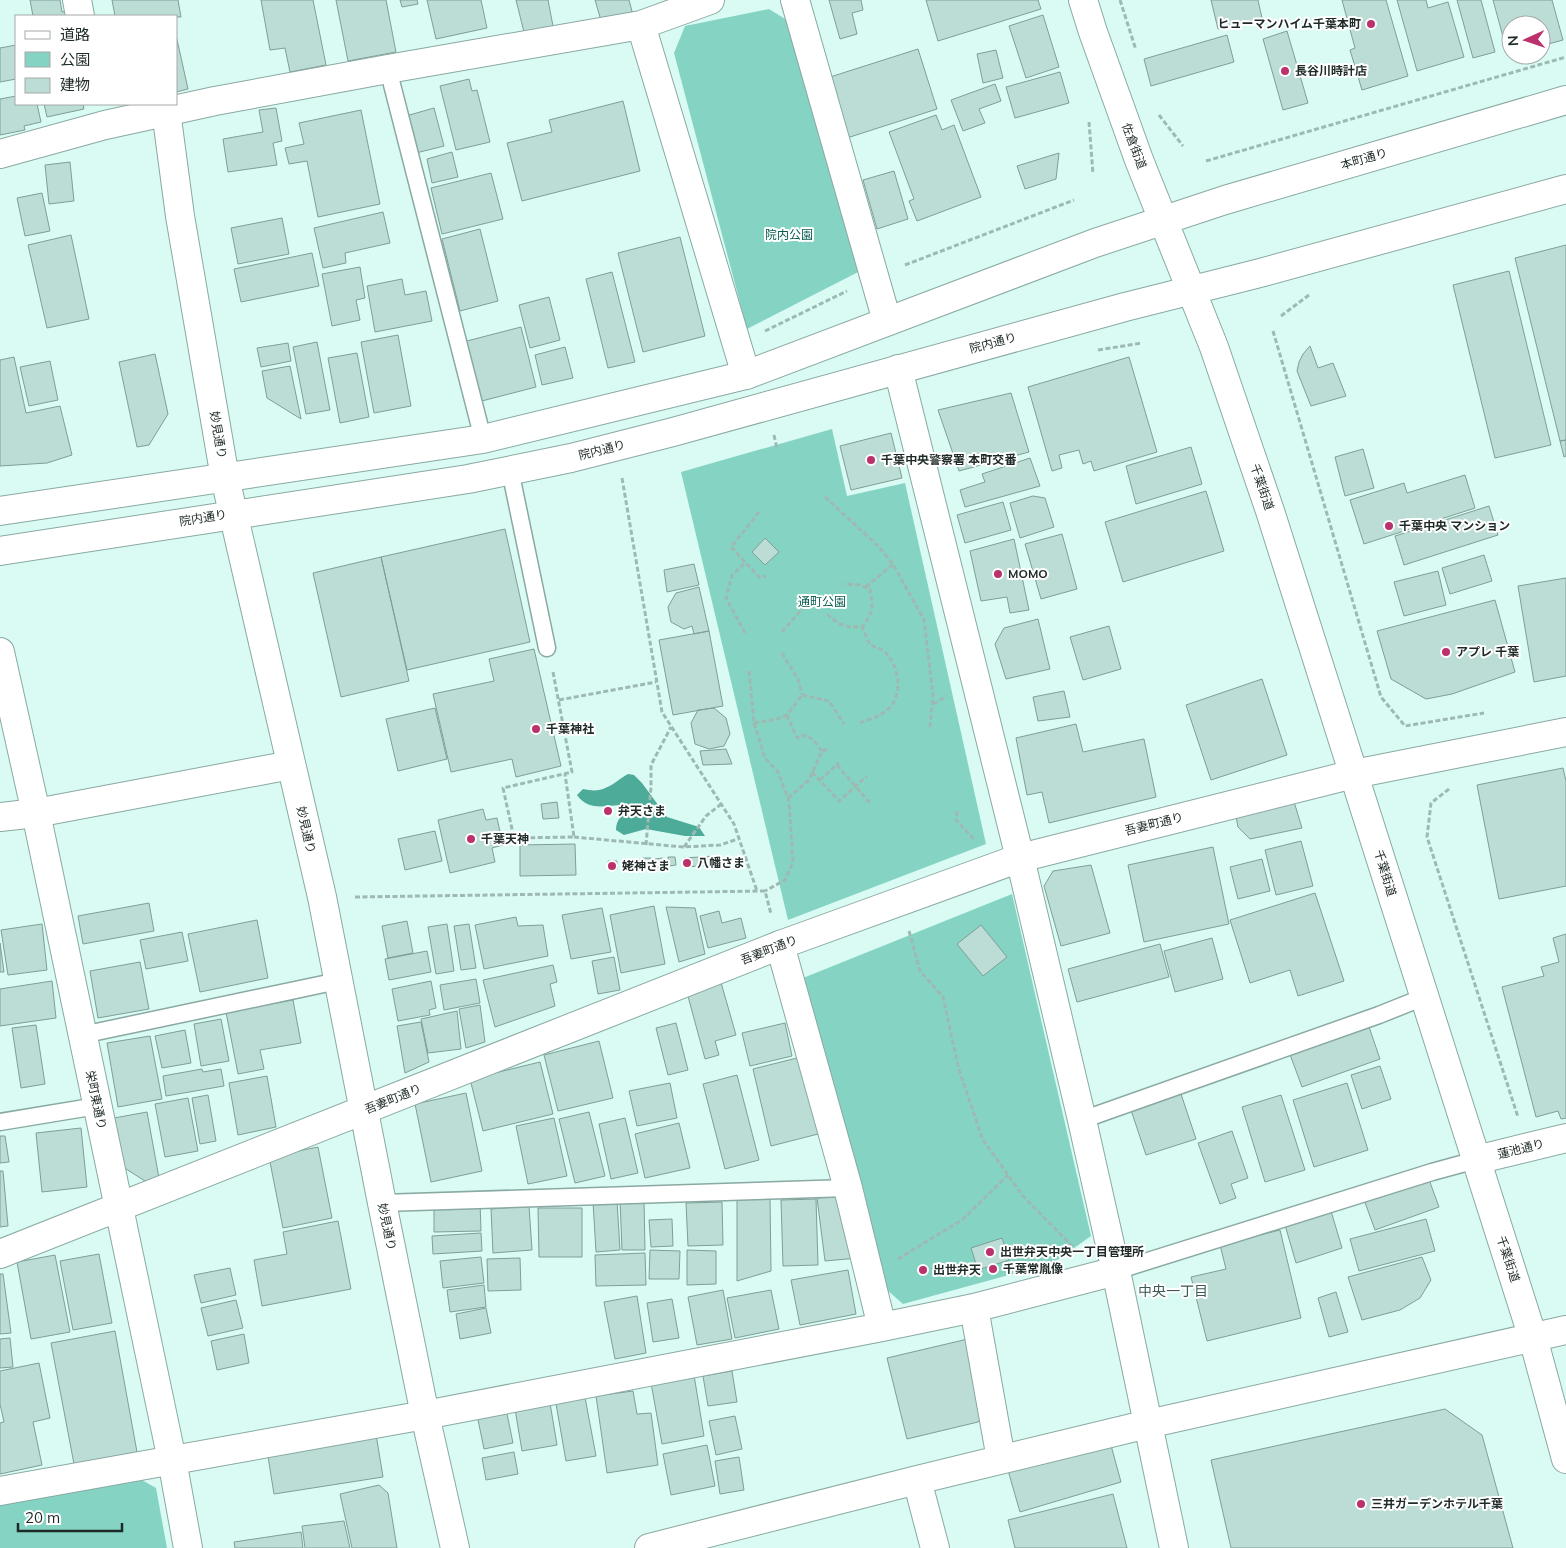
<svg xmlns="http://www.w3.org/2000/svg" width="1566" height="1548" viewBox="0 0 1566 1548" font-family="Mulish,'Noto Sans JP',sans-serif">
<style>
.green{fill:#85d4c3}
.water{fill:#4cab99}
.building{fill:#bcddd5;stroke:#7e9e96}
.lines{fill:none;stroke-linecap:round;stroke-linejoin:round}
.service-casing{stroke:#89a9a2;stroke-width:19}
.minor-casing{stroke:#89a9a2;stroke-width:30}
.tertiary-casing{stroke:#89a9a2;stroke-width:30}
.trunk-casing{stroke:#89a9a2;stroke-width:30}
.path{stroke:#9eb9b3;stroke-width:3;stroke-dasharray:5 2.5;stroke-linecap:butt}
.service{stroke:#fff;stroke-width:16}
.minor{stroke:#fff;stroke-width:28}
.tertiary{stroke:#fff;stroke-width:28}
.trunk{stroke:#fff;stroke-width:28}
.poi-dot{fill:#ba316c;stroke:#fff;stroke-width:2}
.labels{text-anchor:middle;stroke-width:4;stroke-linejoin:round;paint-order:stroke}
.poi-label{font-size:12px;font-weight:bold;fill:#1e2a27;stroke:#fff;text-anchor:start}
.street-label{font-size:12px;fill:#1e2a27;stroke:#fff}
.park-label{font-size:12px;fill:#095c4f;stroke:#fff}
.neighbourhood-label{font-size:14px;fill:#3d5a54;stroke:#fff}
</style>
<rect width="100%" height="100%" fill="#d9fbf3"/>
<path class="green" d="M769,9L790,22L866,268L747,329L674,53L685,26Z
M832,429L847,496L905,483L986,844L788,920L681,472Z
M1012,894L1091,1236L1053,1263L903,1304L887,1290L803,978Z
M140,1479L156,1488L167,1548H0V1502Z"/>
<path class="water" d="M628,774L634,775L642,783L667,817L699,827L705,836H685L646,829L624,835L616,830C616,820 622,815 629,808L626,805C608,804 590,813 577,795L583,789C588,790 594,791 599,790C610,788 619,779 628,774Z"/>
<path class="building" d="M30,0H60L62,12L70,11L71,16H33Z
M112,0H178L181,17L115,16Z
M261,0H313L326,65L290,72L285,48L270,50Z
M336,0H386L396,52L348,61Z
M400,0H417L418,4L402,7Z
M427,0H481L487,28L436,39Z
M516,0H548L553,26L524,32Z
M595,0H629L633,15L602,24Z
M829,0H861L863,10L852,13L857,34L840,39Z
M926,0H1038L1041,9L938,41Z
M1211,0H1258L1262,18L1218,29Z
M1342,0H1386L1408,76L1362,90L1350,50L1355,48Z
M1397,0H1426L1428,8L1448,2L1464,57L1417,71Z
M1457,0H1481L1495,52L1473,58Z
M1493,0H1552L1563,40L1541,46V25H1511V54L1508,55Z
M1043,15L1059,67L1026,78L1009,26Z
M1287,31L1308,103L1283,110L1263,39Z
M176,35L188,89L176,92Z
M1227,35L1234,62L1151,86L1144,59Z
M16,45V79L0,82V48Z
M918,49L937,109L847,138L827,78Z
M996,50L1003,78L983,83L977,54Z
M1060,72L1069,103L1015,118L1006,87Z
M469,79L472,91L477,90L490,142L456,150L440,86Z
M995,84L1001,101L979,109L985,123L963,131L951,100Z
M16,96V104H37L41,122L24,126L25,130L0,135V99Z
M623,101L640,171L522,201L507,143L552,132L549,120Z
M44,104H83L84,109L47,117Z
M276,108L282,141L273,143L277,165L228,172L223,139L263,132L259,110Z
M434,108L444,146L416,153L406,116Z
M361,110L380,204L318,217L307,161L289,164L285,148L304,144L299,123Z
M936,115L942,130L954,125L981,197L917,221L909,201L914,199L889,132Z
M452,152L458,177L432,183L427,159Z
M1059,153L1056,179L1025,189L1017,166Z
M70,162L74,201L49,204L45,165Z
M894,171L908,219L877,229L863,180Z
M491,173L503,219L442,234L431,188Z
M42,193L50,231L25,236L17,198Z
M383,212L390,243L345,253L346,263L323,268L314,228Z
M282,218L289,254L238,264L231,228Z
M480,229L498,301L460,311L442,239Z
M71,235L89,319L47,328L28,245Z
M680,237L705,336L643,352L618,253Z
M1566,245V440L1560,441L1515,258Z
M312,253L319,286L241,302L234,269Z
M360,267L365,298L356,300L360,320L332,326L322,274Z
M1509,271L1551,445L1495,458L1453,285Z
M612,272L635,362L608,368L586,279Z
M402,279L405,295L426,291L432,321L375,332L367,286Z
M549,297L560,340L530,348L519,305Z
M521,327L536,387L478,402L463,342Z
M398,335L411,406L374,413L361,342Z
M317,342L330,410L306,414L293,347Z
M288,343L291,361L261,367L257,348Z
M1310,346L1318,368L1333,363L1346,396L1311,406L1297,371L1299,362L1303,354Z
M565,347L573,378L542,385L535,355Z
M357,353L369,417L340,423L328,358Z
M155,354L168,414L149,445L137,447L119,362Z
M14,357L26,413L60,406L72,455L47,463L0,466V360Z
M1129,357L1157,452L1094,471L1091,461L1083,464L1079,450L1059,455L1062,468L1052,471L1028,387Z
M50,361L58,400L29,406L20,367Z
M290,366L301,419L267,398L262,371Z
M1011,393L1029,452L959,471L938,410Z
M891,433L902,478L851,490L840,446Z
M1566,440V456L1564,457L1560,441Z
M1191,447L1202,484L1136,504L1126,466Z
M1363,449L1374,488L1345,496L1335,457Z
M1030,458L1040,486L965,507L960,490L985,482L982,474Z
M1465,475L1475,508L1364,544L1350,500L1404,483L1407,493Z
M1206,491L1224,551L1123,582L1105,522Z
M1033,496L1045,498L1054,527L1020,538L1010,503Z
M1003,502L1011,530L965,543L957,515Z
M1489,506L1498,535L1404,565L1395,536Z
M505,529L530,642L407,670L381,557Z
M1062,534L1077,589L1041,599L1025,544Z
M765,538L779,552L765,565L752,552Z
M1014,539L1029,610L1010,613L1007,597L981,601L970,551Z
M1484,555L1492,581L1450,594L1442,568Z
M381,557L409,681L341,697L313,573Z
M694,564L699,585L667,592L664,570Z
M1438,571L1446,605L1404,616L1394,582Z
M1566,578V676L1534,682L1518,586Z
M699,587L709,631L694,634L692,626L684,629L671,622L668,607L676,593Z
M1495,600L1515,672L1452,694L1426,699L1391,679L1377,631Z
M1038,619L1050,669L1006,679L995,644L1004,628Z
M1109,626L1121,669L1083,680L1070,637Z
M709,631L723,706L673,715L659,640Z
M534,649L561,766L516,777L512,759L451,772L433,694L494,681L489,659Z
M1262,679L1287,755L1211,780L1186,705Z
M1064,691L1070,717L1038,721L1033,697Z
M435,708L447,759L398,771L386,719Z
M714,708L726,718L730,734L724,746L709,749L695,744L691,723L698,710Z
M1076,724L1083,752L1144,739L1156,797L1049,823L1042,792L1027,795L1016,738Z
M726,749L732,764L703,765L700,751Z
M1563,768L1566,781V886L1499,899L1477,785Z
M1292,795L1302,828L1250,839L1238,827L1235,811Z
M557,802L559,818L543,819L541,804Z
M483,809L486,820L497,818L503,845L492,848L495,862L450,873L438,820Z
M435,831L442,861L405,870L398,839Z
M1301,841L1313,886L1276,895L1265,850Z
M575,844L576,875L520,876V845Z
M1213,847L1229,924L1144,942L1128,865Z
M715,856V865L684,867V858Z
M668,857H675L676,865L669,866Z
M643,858H651L652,867L644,868Z
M663,858L664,867L656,868L655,859Z
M1262,859L1270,891L1238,899L1230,867Z
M622,860H629L630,868H622Z
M632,860H640L641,868H633Z
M608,861H617V869L609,870Z
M1091,865L1110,933L1061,946L1044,886L1053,871Z
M1315,893L1344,981L1298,996L1290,970L1250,983L1230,920Z
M149,903L154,931L83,944L78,916Z
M654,906L665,964L621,973L610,915Z
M666,907L695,908L705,954L679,962Z
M602,908L611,952L571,959L562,915Z
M719,911L722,923L741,918L746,938L708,948L700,916Z
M516,917L518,926L543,925L548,956L484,969L475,925Z
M257,920L268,978L200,992L188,934Z
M407,921L413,953L388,958L382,926Z
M42,924L47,970L8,975L1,930Z
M447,924L454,971L436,974L428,927Z
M469,924L476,968L461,970L454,926Z
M981,925L1007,957L983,976L957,944Z
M182,932L188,961L146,969L140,940Z
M1566,934V1118L1561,1119L1558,1111L1536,1117L1502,987L1544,976L1541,967L1559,962L1553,938Z
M1212,938L1223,979L1175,992L1164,951Z
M0,943L4,972H0Z
M1160,944L1169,977L1077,1002L1068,969Z
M427,951L431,972L389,980L385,959Z
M614,957L620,990L598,994L592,961Z
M140,962L149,1009L98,1018L90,971Z
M553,965L557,982L550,984L555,1006L495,1027L483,980Z
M476,979L480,1003L444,1010L440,985Z
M720,979L736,1035L715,1041L719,1055L705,1059L686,989Z
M52,981L56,1018L0,1026V989Z
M431,981L436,1008L429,1010L430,1015L398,1021L392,989Z
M293,1000L301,1043L260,1050L264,1069L238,1074L226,1012Z
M480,1005L485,1042L466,1048L459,1009Z
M457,1011L461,1049L428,1053L421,1019Z
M221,1019L229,1061L201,1066L194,1024Z
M1367,1021L1380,1059L1302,1087L1288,1049Z
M421,1022L429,1062L405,1073L397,1026Z
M676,1023L688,1070L668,1075L656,1028Z
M785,1023L792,1056L750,1066L742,1033Z
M36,1025L45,1084L21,1088L12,1028Z
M185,1030L191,1063L162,1068L155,1036Z
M150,1036L162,1099L118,1107L107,1043Z
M599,1041L613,1098L558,1111L544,1055Z
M805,1056L822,1133L771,1146L753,1069Z
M540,1062L553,1114L483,1131L470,1079Z
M1380,1066L1391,1099L1362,1109L1351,1075Z
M202,1069L203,1072L221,1069L224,1086L166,1096L163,1076Z
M737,1075L759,1160L725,1169L703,1084Z
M267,1076L276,1127L238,1135L229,1083Z
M670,1083L677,1118L637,1126L629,1091Z
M1347,1083L1368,1150L1314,1167L1293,1100Z
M466,1093L482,1171L431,1182L415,1104Z
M1181,1094L1196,1139L1146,1155L1131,1110Z
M208,1095L216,1141L200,1144L192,1098Z
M1281,1095L1305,1170L1265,1182L1242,1107Z
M188,1098L198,1151L165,1157L155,1104Z
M147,1112L159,1178L145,1181L123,1167L114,1118Z
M589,1112L605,1176L575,1183L559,1119Z
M554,1118L567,1176L528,1184L516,1126Z
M625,1118L638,1173L611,1179L599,1124Z
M679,1123L690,1168L645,1178L635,1134Z
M81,1128L87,1187L42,1192L36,1133Z
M1232,1131L1248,1178L1231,1184L1236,1198L1220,1204L1198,1143Z
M0,1136H5L9,1162L0,1163Z
M318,1147L332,1218L283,1228L269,1157Z
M0,1171H3L8,1226L0,1227Z
M1427,1174L1439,1207L1375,1230L1363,1197Z
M837,1197L858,1258L825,1261L817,1198Z
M770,1198L771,1271L737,1281V1199Z
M816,1199L818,1265L783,1266L781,1200Z
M620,1200H644L645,1250H622Z
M617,1201L620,1250L596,1252L593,1202Z
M480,1202L481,1231L434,1232V1204Z
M722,1202L723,1245L688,1246L686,1203Z
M529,1206L532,1250L493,1253L491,1209Z
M538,1208H582V1257H539Z
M1331,1211L1342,1248L1296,1263L1285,1225Z
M672,1219L673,1246L651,1247L649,1220Z
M1426,1219L1435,1251L1359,1271L1350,1239Z
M338,1221L351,1289L262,1306L254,1260L287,1254L283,1232Z
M1280,1230L1301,1318L1207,1341L1191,1277L1226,1269L1220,1245Z
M481,1233L482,1251L433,1254L432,1236Z
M1002,1238L1009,1260L978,1270L971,1248Z
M650,1250L680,1251L679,1279H649Z
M687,1250L716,1251V1284L687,1285Z
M645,1253L646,1285L596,1286L595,1255Z
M99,1254L112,1323L73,1330L60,1261Z
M55,1255L70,1332L31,1339L17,1262Z
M481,1257L484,1283L443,1288L440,1261Z
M1422,1257L1431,1280L1420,1298L1400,1310L1362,1320L1348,1277Z
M520,1258L521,1290L488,1291L487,1259Z
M230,1268L236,1295L201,1303L194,1275Z
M848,1270L856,1314L800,1325L791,1280Z
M0,1274H3L11,1333L0,1334Z
M484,1285L486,1307L450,1312L447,1290Z
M723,1290L732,1339L697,1345L688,1297Z
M771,1290L779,1329L735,1338L727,1298Z
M1336,1292L1348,1332L1329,1337L1318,1298Z
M637,1296L646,1353L615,1359L604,1302Z
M672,1299L679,1338L653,1342L647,1303Z
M236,1300L243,1328L208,1336L201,1308Z
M486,1308L491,1333L460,1339L456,1314Z
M115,1331L137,1452L74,1464L51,1343Z
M244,1334L249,1363L217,1370L211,1341Z
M10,1338L13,1367L0,1368V1339Z
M972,1338L989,1407L978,1422L907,1439L887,1358Z
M39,1363L50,1418L33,1422L42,1465L0,1474V1423L4,1422L0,1404V1371Z
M732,1371L737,1402L708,1406L703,1376Z
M694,1375L704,1436L662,1444L651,1383Z
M633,1391L637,1414L651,1413L658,1465L607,1473L596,1396Z
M584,1392L596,1456L566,1461L555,1398Z
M549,1397L557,1445L522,1451L514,1403Z
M505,1404L513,1443L484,1449L476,1410Z
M1445,1409L1482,1435L1513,1548H1231L1211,1460Z
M735,1416L742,1449L716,1455L709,1421Z
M375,1428L383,1477L274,1494L266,1444Z
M1109,1438L1121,1482L1020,1512L1007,1467Z
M707,1445L715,1486L671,1495L663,1454Z
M514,1452L518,1474L486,1480L482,1458Z
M739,1457L744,1490L720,1494L715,1461Z
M379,1485L388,1493L397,1548H352L340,1494Z
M1113,1494L1127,1548H1015L1008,1520Z
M344,1521L350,1548H305L302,1526Z
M301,1532L303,1548H235L234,1542Z"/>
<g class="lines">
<g class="service-casing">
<path id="service" d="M388,69L483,439
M510,470L547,648
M82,1035L338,981
M1082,1120L1379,1015L1424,997
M0,1122L97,1106
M382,1203L848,1188
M1116,1271L1432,1172L1476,1160"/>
</g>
<g class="minor-casing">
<path id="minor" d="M77,0L80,16
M795,0L887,321
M641,25L746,375
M0,154L105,125L215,101L388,69L641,25L710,0
M898,369L1020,858L1082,1120L1116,1271L1174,1548
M0,817L36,813L291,765
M780,945L848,1188L882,1327
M1476,1160L1566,1138
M974,1308L1001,1459
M917,1480L935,1548
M0,1491L425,1415L882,1327L974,1308L1116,1271
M649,1548L917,1480L1148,1424L1566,1330"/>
</g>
<g class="tertiary-casing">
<path id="tertiary" d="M166,111L180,216L225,478L322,897L382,1203L425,1415L455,1548
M0,652L36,813L172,1460L188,1548
M0,1254L780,945L1020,858L1354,774L1566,732"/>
</g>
<g class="trunk-casing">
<path id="trunk" d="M1083,0L1093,32L1139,160L1214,347L1270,511L1533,1338L1566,1459
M0,511L483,439L746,375L1095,243L1225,200L1566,100
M0,551L468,479L571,458L673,432L1125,307L1260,273L1566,189"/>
</g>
<path class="path" d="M1120,0L1136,50
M1159,115L1183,146
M1089,122L1093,174
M1206,161L1566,57
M905,265L1074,200
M1281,316L1309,295
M765,331L847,291
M1273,331L1381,697L1405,726L1484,713
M1098,350L1142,343
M774,435L777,449
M622,478L662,712L734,824L757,891
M825,497L878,546L893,564L924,620L933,695L930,727
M759,512L731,547L759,577L766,576
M866,587L893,564
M827,614C840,626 844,627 862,627C874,611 873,608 870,589L860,585L844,584
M782,632L804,607
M745,633L726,598L732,575L745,563
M782,653L798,679L802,694
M749,671L754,723L765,758L778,772L789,801L793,862L785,880L765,891
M553,672L572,772L503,788L514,838L574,837L565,774
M802,695L829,701L844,724
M559,700L656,682
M933,704L947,696
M787,715L797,738L806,735L813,740L822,751
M754,723L777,719L787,715L802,695
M860,723C871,719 884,715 891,706C903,691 898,667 887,654C884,649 875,647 870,645L862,627
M837,765L870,803
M812,772L839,801L867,776
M820,780L839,763
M1449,789L1431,803L1427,837L1518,1117
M788,798L809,780L822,751L829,749
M957,811L956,820L975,840
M574,837L683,847L720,845L738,839
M646,845L651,787V765L671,727
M684,847L706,816L720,805
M355,897L765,891L771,914
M909,931L920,971L943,997L959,1070L983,1140L1023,1196L1075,1249
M898,1259L962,1220L1008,1175"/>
<use href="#service" class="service"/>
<use href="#minor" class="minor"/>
<use href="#tertiary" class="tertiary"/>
<use href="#trunk" class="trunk"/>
</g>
<g class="poi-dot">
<circle cx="1371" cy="24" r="5"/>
<circle cx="1285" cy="71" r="5"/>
<circle cx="871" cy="460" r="5"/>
<circle cx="1389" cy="526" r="5"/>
<circle cx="998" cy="574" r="5"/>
<circle cx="1446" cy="652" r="5"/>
<circle cx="536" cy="729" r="5"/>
<circle cx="608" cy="811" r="5"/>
<circle cx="471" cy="839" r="5"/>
<circle cx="687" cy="863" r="5"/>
<circle cx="612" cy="866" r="5"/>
<circle cx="990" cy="1252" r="5"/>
<circle cx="993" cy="1269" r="5"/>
<circle cx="923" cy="1270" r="5"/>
<circle cx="1361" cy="1504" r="5"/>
</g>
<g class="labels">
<g class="poi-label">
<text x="1361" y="28" text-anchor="end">ヒューマンハイム千葉本町</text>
<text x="1295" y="75">長谷川時計店</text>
<text x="881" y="464">千葉中央警察署 本町交番</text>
<text x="1399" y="530">千葉中央 マンション</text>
<text x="1008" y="578">MOMO</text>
<text x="1456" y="656">アプレ 千葉</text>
<text x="546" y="733">千葉神社</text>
<text x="618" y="815">弁天さま</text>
<text x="481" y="843">千葉天神</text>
<text x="697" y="867">八幡さま</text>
<text x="622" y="870">姥神さま</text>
<text x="1000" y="1256">出世弁天中央一丁目管理所</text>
<text x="1003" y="1273">千葉常胤像</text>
<text x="933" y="1274">出世弁天</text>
<text x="1371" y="1508">三井ガーデンホテル千葉</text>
</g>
<g class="street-label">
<text transform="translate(1134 146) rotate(69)" y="4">佐倉街道</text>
<text transform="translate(1364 159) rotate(-16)" y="4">本町通り</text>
<text transform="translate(993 343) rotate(-15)" y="4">院内通り</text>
<text transform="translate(218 435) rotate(80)" y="4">妙見通り</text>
<text transform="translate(602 450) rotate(-14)" y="4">院内通り</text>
<text transform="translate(1262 487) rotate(71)" y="4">千葉街道</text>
<text transform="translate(203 518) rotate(-9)" y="4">院内通り</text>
<text transform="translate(1154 824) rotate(-14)" y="4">吾妻町通り</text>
<text transform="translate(306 830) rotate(77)" y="4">妙見通り</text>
<text transform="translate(1385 873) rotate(73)" y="4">千葉街道</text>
<text transform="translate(769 950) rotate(-21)" y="4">吾妻町通り</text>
<text transform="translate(393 1099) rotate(-22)" y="4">吾妻町通り</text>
<text transform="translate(96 1100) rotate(78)" y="4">栄町東通り</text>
<text transform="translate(1521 1149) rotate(-14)" y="4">蓮池通り</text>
<text transform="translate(387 1227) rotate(78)" y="4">妙見通り</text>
<text transform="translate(1508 1259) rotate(72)" y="4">千葉街道</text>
</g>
<g class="park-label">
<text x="789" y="239">院内公園</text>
<text x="822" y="606">通町公園</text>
</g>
<g class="neighbourhood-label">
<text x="1173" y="1296">中央一丁目</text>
</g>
</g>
<rect x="15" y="15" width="162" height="90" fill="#ffffff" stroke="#a5aaa9"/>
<rect x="25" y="31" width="25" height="8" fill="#ffffff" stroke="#a5aaa9"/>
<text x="60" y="40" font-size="15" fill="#1e2a27">道路</text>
<rect x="25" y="52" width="25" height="15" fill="#85d4c3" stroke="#a5aaa9"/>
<text x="60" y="65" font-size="15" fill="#1e2a27">公園</text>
<rect x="25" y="78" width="25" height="15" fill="#bcddd5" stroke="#a5aaa9"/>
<text x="60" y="90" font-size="15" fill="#1e2a27">建物</text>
<g transform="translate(1526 40) rotate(267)"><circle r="24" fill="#ffffff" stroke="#a5aaa9"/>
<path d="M0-4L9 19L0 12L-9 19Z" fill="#ba316c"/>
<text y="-8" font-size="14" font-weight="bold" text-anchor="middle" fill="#1e2a27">N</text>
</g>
<path d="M18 1523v8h104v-8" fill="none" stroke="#1e2a27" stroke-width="2.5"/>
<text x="25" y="1523" font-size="15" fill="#1e2a27" stroke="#ffffff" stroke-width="4" paint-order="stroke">20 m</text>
</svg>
